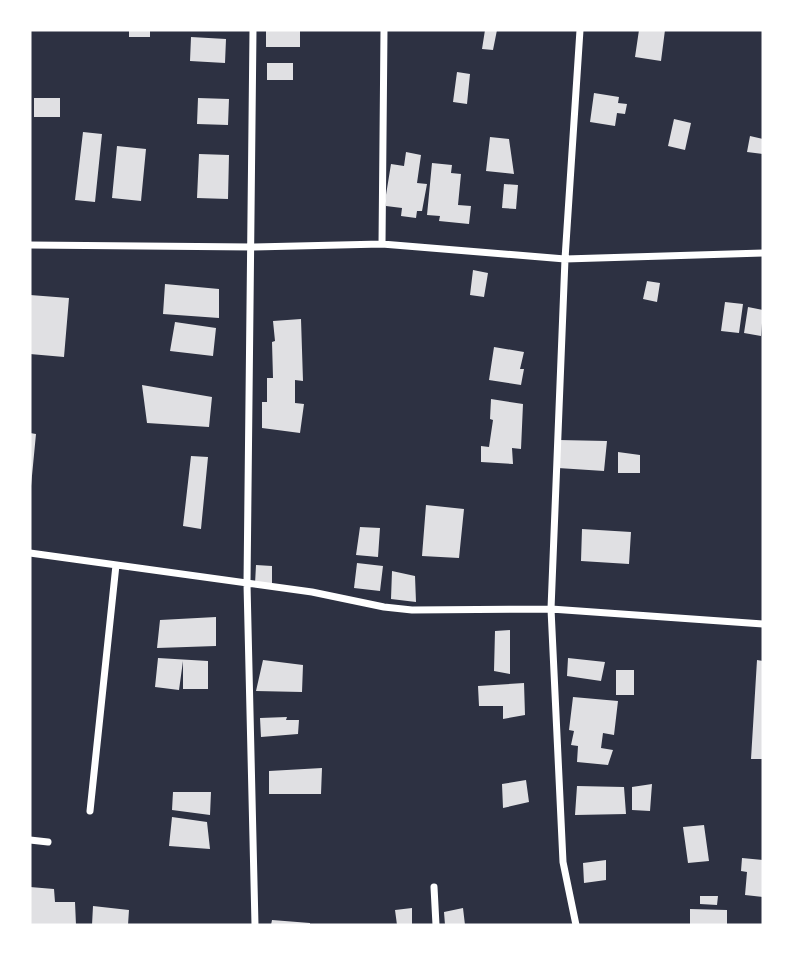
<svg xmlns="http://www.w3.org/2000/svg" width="793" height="955" viewBox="0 0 793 955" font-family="'Source Sans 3',sans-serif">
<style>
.building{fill:#e0e0e3}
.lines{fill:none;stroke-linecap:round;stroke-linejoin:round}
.minor{stroke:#fff;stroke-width:7}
</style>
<rect width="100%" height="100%" fill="#2d3142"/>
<path class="building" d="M129,30H150V37H129Z
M266,30H300V47H266Z
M485,30H497L493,50L482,49Z
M639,30H665L661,61L635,57Z
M191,37L226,39L225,63L190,61Z
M267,63H293V80H267Z
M457,72L470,74L467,104L453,102Z
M594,93L619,97L618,103L627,104L625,114L617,113L615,126L590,122Z
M34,98H60V117H34Z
M198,98L229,99L228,125L197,124Z
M674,119L691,123L685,150L668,146Z
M83,132L102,134L95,202L75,200Z
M750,136L763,139V154L747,152Z
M490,137L509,139L514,174L486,171Z
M117,146L146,149L141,201L112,198Z
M406,152L421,155L417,183L427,184L422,211H417L416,218L401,216L402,208L386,206L385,201L391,164L404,166Z
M199,154L229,155L228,199L197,198Z
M432,163L452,165L451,173L461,174L458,205L471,206L469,224L439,221L440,216L427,215Z
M504,184L518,185L516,209L502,208Z
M473,270L488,273L484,297L470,295Z
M647,281L660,283L657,302L643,299Z
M165,284L219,289V318L163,314Z
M30,295L69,298L64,357L30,354Z
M725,302L743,304L739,333L721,331Z
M748,307L763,310L761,336L744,333Z
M301,319L303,381L295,380V403L304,404L300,433L262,428V402H267V378H273L272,342L275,341L273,321Z
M175,322L216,328L213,356L170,351Z
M494,347L524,352L520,369H524L521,385L489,380Z
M142,385L212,397L209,427L147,423Z
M491,399L523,404L521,449L512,448L513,464L481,462V446L489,447L493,420L490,419Z
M30,433L36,434L31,486H30Z
M559,440L607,441L604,471L558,468Z
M618,452L640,455V473H618Z
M191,456L208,457L201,529L183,526Z
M426,505L464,509L459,558L422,556Z
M360,527L380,528L378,557L356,555Z
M582,529L631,532L629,564L581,561Z
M357,563L383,566L380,591L354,588Z
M256,565L272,566V585L255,584Z
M392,571L415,576L416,602L391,599Z
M216,617V646L157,648L160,620Z
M510,630V674L494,671L495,631Z
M158,658L208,661V689H183V661L179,690L155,687Z
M568,658L605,662L601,681L567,676Z
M263,660L303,665L302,692L256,691Z
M757,660L763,661V759H751Z
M616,670H634V695H616Z
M524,683L525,715L503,719V706H479L478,686Z
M573,697L618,701L614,735L603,733L601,748L613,750L608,765L577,762L578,746L571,745L574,731L569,730Z
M287,717L286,720H299L298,734L261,737L260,718Z
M322,768L321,794H269V771Z
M526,780L529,802L503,808L502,784Z
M652,784L650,811L632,810V787Z
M577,786L624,787L626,814L575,815Z
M173,792H211L210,815L172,810Z
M172,817L207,822L210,849L169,846Z
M704,825L709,861L688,863L683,827Z
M742,858L763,860V897L745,895L747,872L741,871Z
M606,860V880L584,883L583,863Z
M30,887L54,889L55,902H75L76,925H30Z
M700,896H718L717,905L700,904Z
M93,906L129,910L128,925H92Z
M412,908V925H397L395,910Z
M463,908L465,925H445L444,912Z
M690,909L727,910V925H690Z
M272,920L310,923V925H271Z"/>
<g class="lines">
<path class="minor" d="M253,30L247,584L255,925
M382,244L384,30
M30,245L252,247L382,244L565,259L763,253
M30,553L312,592L384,607L412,610L551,609L763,624
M90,811L116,565
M30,840L48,842
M434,887L436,925
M576,925L563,862L551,609L565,259L580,30"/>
</g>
<rect width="793" height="955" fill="none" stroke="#ffffff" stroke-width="63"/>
</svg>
